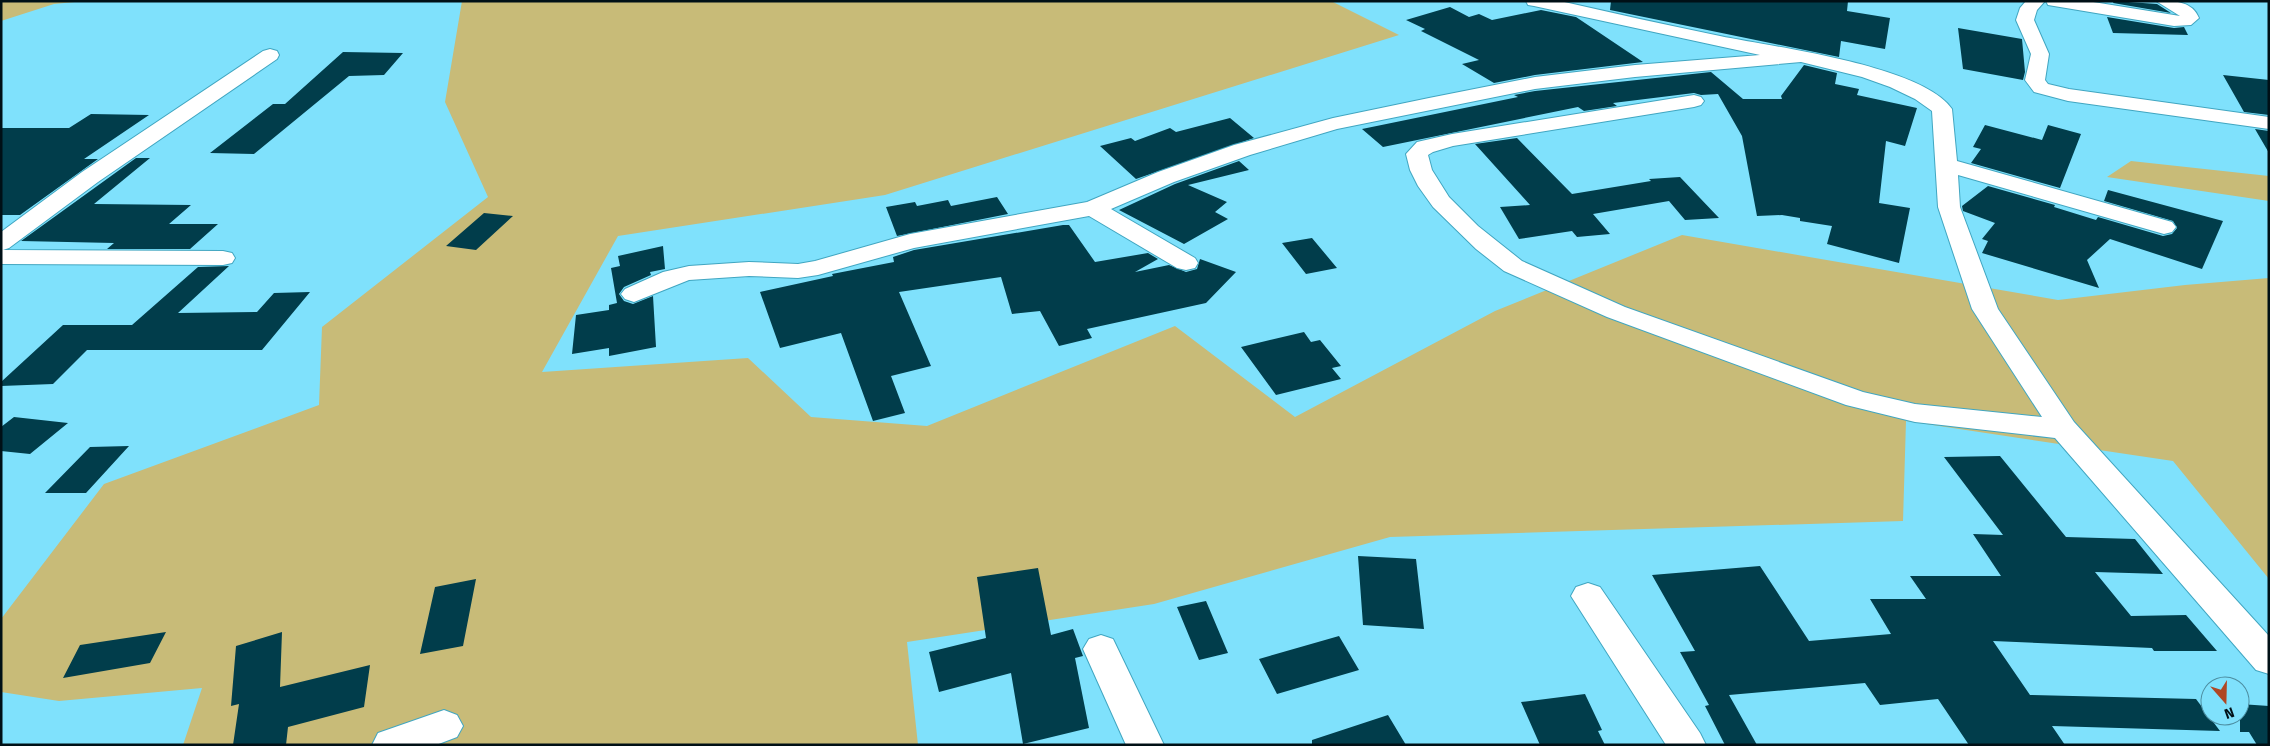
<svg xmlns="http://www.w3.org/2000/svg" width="2270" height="746" viewBox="0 0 2270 746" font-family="'Fira Sans',sans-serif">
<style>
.green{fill:#c8bb78}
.building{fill:#013d4b}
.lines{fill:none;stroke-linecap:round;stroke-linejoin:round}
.minor-casing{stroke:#41a6c1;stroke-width:2}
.minor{fill:#fff;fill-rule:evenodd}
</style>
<rect width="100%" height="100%" fill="#7fe1fc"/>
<path class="green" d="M1,1H85L54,4L1,21Z
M462,1H1331L1399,35L885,195L618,236L542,372L748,358L811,417L927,426L1175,326L1295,417L1495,311L1682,235L2058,300L2185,285L2269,278V579L2173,461L1906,421L1903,521L1390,537L1154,604L907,642L918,745H183L202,688L59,701L1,692V619L104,484L319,405L322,327L488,197L445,102Z
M2131,161L2269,176V201L2107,177Z"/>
<path class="building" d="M1611,1H1848L1847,11L1890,18L1885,49L1841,41L1839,57L1610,10Z
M2114,1L2157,4L2171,13L2113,3Z
M1450,7L1469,17L1479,14L1492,20L1541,10L1576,17L1643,62L1535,75L1494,83L1462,64L1479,60L1421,31L1425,29L1406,20Z
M2107,17L2174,28L2184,27L2188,35L2113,33Z
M1958,28L2022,39L2025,72L2023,80L1963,69Z
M343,52L403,53L384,75L349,76L254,154L210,153L273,104H285Z
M1804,65L1837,73L1835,84L1859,89L1857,95L1917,108L1905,146L1886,141L1879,203L1910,208L1899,263L1827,244L1832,226L1800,221V218L1782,215L1757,216L1742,136L1718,94L1701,95L1694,93L1613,103L1617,106L1584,111L1578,107L1383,147L1362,129L1518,97L1514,95L1535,91L1711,72L1743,99H1782L1781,96Z
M2223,75L2269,80V115L2244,112Z
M91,114L149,115L84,159H98L20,215H1V128H69Z
M1230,118L1254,138L1136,179L1100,146L1131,138L1135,141L1170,128L1176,132Z
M1985,125L2042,140L2048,125L2081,134L2060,188L1971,163L1981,149L1973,147Z
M2255,129L2269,131V153Z
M1517,138L1572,194L1651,181L1649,179L1680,177L1719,218L1685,220L1669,201L1593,214L1610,234L1577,237L1572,231L1519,239L1500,207L1530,205L1475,144Z
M136,158H150L94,204L191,205L169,224H218L190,249H107L114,243L21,241Z
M1239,161L1249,170L1188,185L1227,202L1215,212L1228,219L1184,244L1119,210L1175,184Z
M1988,186L2055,205L2054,207L2096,220L2098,217L2163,236L2172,234L2177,228L2173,221L2104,201L2108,190L2223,221L2202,269L2110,239L2087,260L2099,288L1982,253L1988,241L1982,239L1995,223L1963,211L1962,206Z
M997,197L1008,214L897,236L886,207L915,202L917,206L948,200L951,206Z
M484,213L513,216L476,250L446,246Z
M1063,225H1069L1095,262L1148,253L1158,259L1135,272L1169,265L1186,272L1197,269L1200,259L1236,272L1206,303L1087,329L1092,338L1059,346L1040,311L1012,314L1001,277L899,292L931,366L891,376L905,413L873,421L841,333L780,348L760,292L833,276L832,274L894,262L893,257L914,250Z
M1312,238L1337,268L1306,274L1282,243Z
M663,246L665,269L650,272L651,275L624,287L619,294L624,301L633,304L653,296L656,347L609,356V348L572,354L576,315L609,310V305L617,303L611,268L620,266L618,256Z
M229,266L178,313L257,312L274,293L310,292L262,350H87L53,384L1,386V382L63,325H132L198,267Z
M1304,332L1311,342L1320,340L1341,366L1332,368L1341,379L1276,395L1241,347Z
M14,417L68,423L30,454L1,451V427Z
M129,446L86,493H45L90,447Z
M2000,456L2066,537L2135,539L2163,574L2095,572L2131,616L2186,615L2217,651H2154L2152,648L1993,641L2030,695L2196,699L2220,731L2052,726L2065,745H1969L1938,699L1880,705L1865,683L1729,695L1757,745H1725L1705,706L1709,705L1680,652L1695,651L1652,575L1760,566L1809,641L1891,634L1870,599H1926L1910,576H2001L1973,534L2003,535L1944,457Z
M1358,556L1416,559L1424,629L1363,625Z
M1038,568L1051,635L1073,629L1083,656L1075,658L1089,728L1023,744L1011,673L939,692L929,652L986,638L977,577Z
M476,579L463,646L420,654L435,587Z
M1206,601L1228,653L1199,660L1177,607Z
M166,632L150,663L63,678L80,645Z
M282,632L280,687L370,665L364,707L288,727L286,745H233L239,704L231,706L236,646Z
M1339,636L1359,670L1277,694L1259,659Z
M1585,694L1602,730L1598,731L1605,745H1540L1521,702Z
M2240,704L2269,706V745H2257L2249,732H2240Z
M1388,715L1406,745H1312V740Z"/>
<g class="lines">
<g class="minor-casing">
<path id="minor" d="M1526,1H1560C1613,13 1666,25 1720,36C1772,47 1922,65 1952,109L1957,161L2172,222L2176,227L2172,232L2164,234L1958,175L1960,207L1998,309L2074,422L2269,636V674L2256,670L2055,438L1915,422L1846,405L1607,317L1504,271L1476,249L1433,207L1418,186L1410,170L1406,154L1417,142L1452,134L1694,95L1701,97L1704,101L1701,105L1694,107L1453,146L1433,152L1428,155L1432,170L1449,197L1478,226L1522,261L1625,307L1863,392L1915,404L2042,417L1972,309L1938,207L1932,111L1915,99L1890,87L1862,77L1801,62L1635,77L1535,89L1337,129L1250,155L1174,182L1111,209L1195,258L1198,263L1195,268L1186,270L1177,268L1089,216L914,248L818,275L798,278L749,276L689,280L634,302L625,299L621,294L625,289L663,272L689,266L749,262L798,264L815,261L910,234L1087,202L1158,172L1234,145L1333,118L1429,98L1535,77L1635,65L1760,55L1534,6L1528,5Z
M2026,1H2045L2037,10L2034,20L2049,54L2045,80L2048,84L2069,89L2269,117V129L2068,101L2034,92L2025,80L2031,54L2016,20L2020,8Z
M2046,1H2087L2180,16L2156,1C2172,1 2192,0 2199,18L2191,25L2174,26L2048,5Z
M270,49L277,51L279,55L277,59L98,182L9,248L3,250L223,251L232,253L235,258L232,263L223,265L1,264V232L82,172L263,51Z
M1588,583L1600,587L1700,733L1706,745H1666L1571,596L1576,587Z
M1101,635L1113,639L1164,745H1126L1083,649L1089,639Z
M444,710L457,715L463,726L457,737L436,745H372L378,733Z"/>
</g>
<use href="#minor" class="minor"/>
</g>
<rect width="2270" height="746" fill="none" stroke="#001016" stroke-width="5"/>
<g transform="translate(2225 701) rotate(160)"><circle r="24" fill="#7fe1fc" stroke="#4c8da0"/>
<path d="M0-4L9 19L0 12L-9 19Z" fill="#af4724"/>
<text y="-8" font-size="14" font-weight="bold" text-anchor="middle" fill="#001016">N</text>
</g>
</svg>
